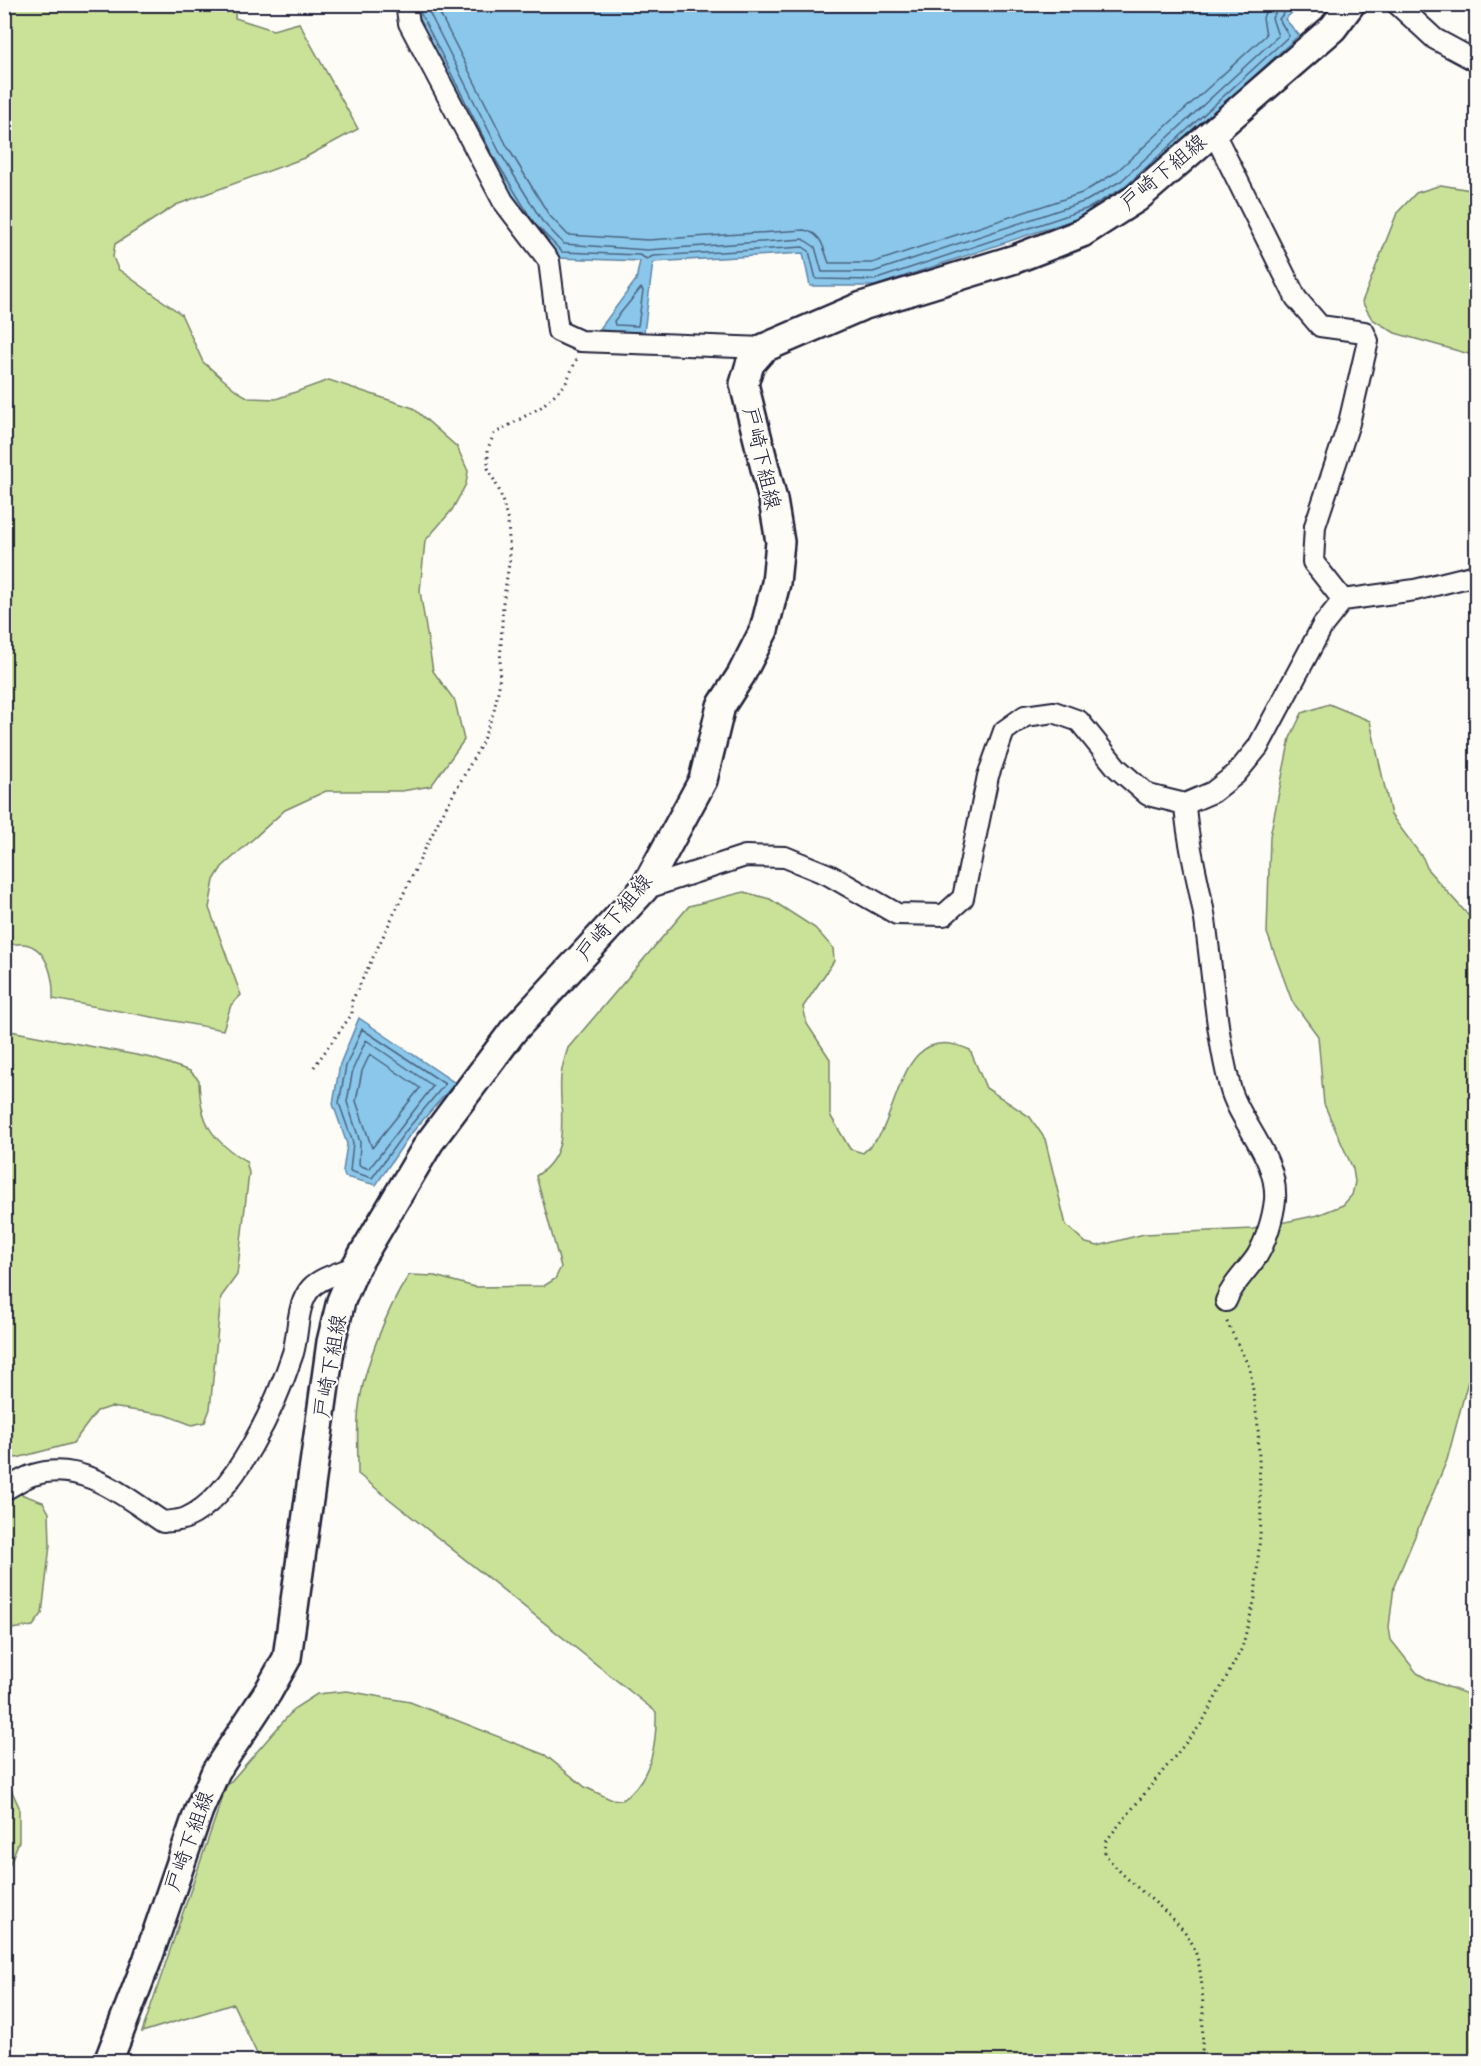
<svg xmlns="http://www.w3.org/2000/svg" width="1481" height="2066" viewBox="0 0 1481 2066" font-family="'Architects Daughter','Klee One',sans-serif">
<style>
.green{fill:#cae298;stroke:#76826a;stroke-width:1.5}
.water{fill:#8ac7ea;stroke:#6085a4;stroke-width:1.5}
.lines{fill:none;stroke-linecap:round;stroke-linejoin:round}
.shore{stroke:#4c6481;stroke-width:1.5}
.minor-casing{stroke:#22223b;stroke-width:24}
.secondary-casing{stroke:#22223b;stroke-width:32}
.path{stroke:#22223b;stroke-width:3;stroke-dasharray:1.5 4.5;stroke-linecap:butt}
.minor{stroke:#fdfcf7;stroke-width:20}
.secondary{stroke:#fdfcf7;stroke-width:27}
.labels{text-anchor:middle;stroke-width:4.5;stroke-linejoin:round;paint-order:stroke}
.street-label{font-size:21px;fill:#22223b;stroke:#fdfcf7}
</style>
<rect width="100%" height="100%" fill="#fdfcf7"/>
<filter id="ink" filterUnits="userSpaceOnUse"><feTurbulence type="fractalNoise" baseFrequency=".0167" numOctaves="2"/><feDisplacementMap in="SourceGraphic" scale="12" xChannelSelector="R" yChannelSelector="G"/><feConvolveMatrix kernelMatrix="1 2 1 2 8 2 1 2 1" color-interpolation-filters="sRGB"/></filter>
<g filter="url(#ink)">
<path class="green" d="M5,4L236,5L235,18L273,30L299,23L358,129L304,158L176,205L115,244L113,257L118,269L181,314L203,362L237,391L249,398L276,399L329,380L413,408L457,447L468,471L466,484L452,510L425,541L420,591L433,671L455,701L464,740L431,786L402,791H326L285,810L222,867L214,880L209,908L241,995L231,1005L223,1030L53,999C54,980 48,947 24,944C18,943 11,945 5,945Z
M1441,185L1476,191V356L1395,333L1372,319L1362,302L1397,213L1416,193Z
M1329,704L1370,721L1391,815L1423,858L1428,870L1476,924V1351L1447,1460L1394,1586L1389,1627L1391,1640L1417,1673L1429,1680L1467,1694L1476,1689V2061L261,2062L233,2004L142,2032L226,1787L295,1708L317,1694L347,1691L410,1702L545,1755L585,1787L610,1799L622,1800C651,1780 657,1745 656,1712L358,1474C358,1455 357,1436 358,1418C360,1376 386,1310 409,1275L435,1276L475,1287L544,1286L555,1279L561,1267L536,1176C574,1151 558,1114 561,1076C562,1066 565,1057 568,1048L689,906L744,892L770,899L815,928L833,948L834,961L803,1007L807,1024L830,1059V1115L850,1149L863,1153C869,1147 877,1140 881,1133C901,1094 907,1021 970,1050L986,1088L1030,1117L1045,1139L1066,1225L1086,1243L1098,1246L1144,1234L1253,1229L1318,1215L1343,1205L1352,1195L1355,1182L1353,1169L1324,1104L1318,1036L1292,1001L1267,933L1270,836L1290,738L1302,713Z
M5,1030L152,1058L190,1071L199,1080C200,1121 210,1140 246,1161L249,1173L237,1275L221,1297L210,1409L205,1422L192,1425L166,1415L111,1407L97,1411L73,1443L17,1458L5,1456Z
M18,1493L43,1502L49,1513L50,1545L42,1614L33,1626L5,1630L4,1494Z
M5,1776L19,1807V1841L5,1876Z"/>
<path class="water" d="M411,5H1301L1285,19L1299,35L1128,192L1091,214L875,286H810L803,253L653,262L644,333L599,330L636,280L640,261L558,258C516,213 488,158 459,104C443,71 425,39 411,5Z
M359,1018L455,1083L409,1136L376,1185L345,1177L343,1171L347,1144L333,1104L340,1064Z"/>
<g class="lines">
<path class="shore" d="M425,4L499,151L542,221L564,244L647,250L803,239L815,247L822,272H873L1086,201L1121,181L1278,36L1272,18L1281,4
M435,4L507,146L549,215L568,235L648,240L804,230C823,234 823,248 829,263H872L1082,193L1115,173L1266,35L1263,18L1268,4
M418,8L492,154L535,225
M537,226L562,252L639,255L647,259L653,256L803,247L809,251L816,279L874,280L1089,208L1125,187L1289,36L1279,19L1292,4
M641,288L643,291L638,326L615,325L614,321Z
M362,1029L445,1084L405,1132L372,1178L350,1171L353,1143L339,1103L346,1066Z
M366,1040L433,1086L369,1169L359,1165L360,1142L347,1102L353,1069Z
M370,1054L420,1088L372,1148L356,1101L362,1071Z"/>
<g class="minor-casing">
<path id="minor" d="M406,4L409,23L503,201L549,261L558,331L580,341L764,348
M1397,4L1435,39L1476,61
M1213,131L1296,298L1320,326L1364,332L1368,341L1349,423L1315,526L1313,562L1343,600
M1343,600L1415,590L1476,575
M1185,804C1187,844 1199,881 1205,920C1213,976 1216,1033 1230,1087C1240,1124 1278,1157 1275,1200C1273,1218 1266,1241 1257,1256C1247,1271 1232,1284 1226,1301
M644,889L745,856L785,857L829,875L897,914L944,915L963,898L988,776L1004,731L1025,716L1054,712L1079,721L1117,768L1148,795L1185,804L1213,792L1236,774L1258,747L1323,625L1343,600
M4,1490C14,1485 23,1478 33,1475C82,1459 125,1497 163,1522C170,1521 179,1521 186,1518C235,1497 277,1402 293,1353C299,1332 296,1305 311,1288C321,1277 343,1272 356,1266"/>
</g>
<g class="secondary-casing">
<path id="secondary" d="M108,2062L147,1961L199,1810L216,1771L268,1692L287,1658L331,1342L341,1301L356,1266L429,1143L513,1031L644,889L703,780L721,706L741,675L764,630L776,583L780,542L773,500L744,384L750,364L764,348L862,306L1015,259L1082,233L1137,198L1333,28L1351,4"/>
</g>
<path class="path" d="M314,1067L352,1014V1001L440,818L481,745L494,711L499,687L503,603L510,557L508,522L500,492L488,468V448L494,434L541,407L565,385L577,358
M1202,2062C1202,2025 1209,1960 1184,1931C1161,1903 1127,1884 1105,1854L1106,1841L1202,1723L1242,1648L1255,1598L1261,1522L1258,1426L1250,1369L1225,1318"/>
<use href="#minor" class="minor"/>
<use href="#secondary" class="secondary"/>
</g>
</g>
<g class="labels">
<g class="street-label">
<text transform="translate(1163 172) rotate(-40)" y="7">戸崎下組線</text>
<text transform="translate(762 458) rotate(77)" y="7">戸崎下組線</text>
<text transform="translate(614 917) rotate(-50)" y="7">戸崎下組線</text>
<text transform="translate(330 1366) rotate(-80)" y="7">戸崎下組線</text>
<text transform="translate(189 1841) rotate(-70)" y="7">戸崎下組線</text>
</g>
</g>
<rect width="1481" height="2066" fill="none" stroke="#fdfcf7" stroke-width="24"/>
<rect x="12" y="12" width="1457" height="2042" fill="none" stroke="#22223b" stroke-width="2" filter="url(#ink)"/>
</svg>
